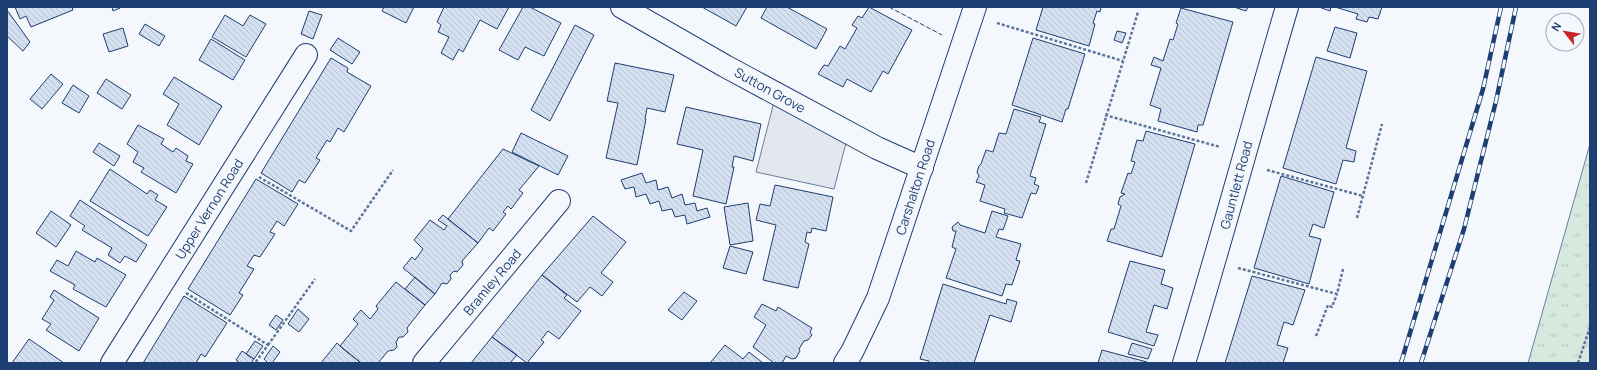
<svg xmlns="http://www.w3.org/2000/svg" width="1597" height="370" viewBox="0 0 1597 370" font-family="Manrope,sans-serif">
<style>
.park{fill:url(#park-tufts);stroke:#687fa3}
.parking{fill:#e3e8f0;stroke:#687fa3}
.building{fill:url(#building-back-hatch);stroke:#1d3f73}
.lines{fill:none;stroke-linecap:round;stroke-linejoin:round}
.minor-casing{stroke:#1d3f73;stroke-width:24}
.highway-casing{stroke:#1d3f73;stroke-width:24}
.path{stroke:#5e769c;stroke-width:2.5;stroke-dasharray:3 2;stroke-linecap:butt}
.minor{stroke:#f4f7fb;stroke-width:22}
.highway{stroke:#f4f7fb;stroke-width:22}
.rail-casing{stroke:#1d3f73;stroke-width:4.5}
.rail{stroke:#f4f7fb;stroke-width:3;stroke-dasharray:9;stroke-linecap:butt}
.fence{stroke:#1d3f73;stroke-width:1;stroke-dasharray:5 2;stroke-linecap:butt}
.labels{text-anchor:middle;stroke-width:3;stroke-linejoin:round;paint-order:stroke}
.street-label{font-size:13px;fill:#1d3f73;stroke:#f4f7fb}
</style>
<defs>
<pattern id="park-tufts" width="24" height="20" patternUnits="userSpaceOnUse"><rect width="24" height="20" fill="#d7e8df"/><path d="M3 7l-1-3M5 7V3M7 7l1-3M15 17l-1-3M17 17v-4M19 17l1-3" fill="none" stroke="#b8c8c3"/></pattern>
<pattern id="building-back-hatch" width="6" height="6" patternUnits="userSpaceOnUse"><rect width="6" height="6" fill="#d5e0f0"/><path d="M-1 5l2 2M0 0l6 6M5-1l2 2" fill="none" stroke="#b6c1d1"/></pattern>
</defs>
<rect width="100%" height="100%" fill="#f4f7fb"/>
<path class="park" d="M1590,144V363H1528Z"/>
<path class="parking" d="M774,102L846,143L834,189L756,172Z"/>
<path class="building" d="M15,7H72L73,10L31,27L26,16L20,19Z
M112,7H120V8L113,11Z
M384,7H414L406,23L382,11Z
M444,7H509L497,29L480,20L463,52L459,49L453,60L441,53L449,37L438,32L441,25L437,22Z
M523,7H530L561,23L544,56L525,47L518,60L499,50Z
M702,7H747L736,26Z
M767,7H787L827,29L816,49L761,18Z
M869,7L912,30L888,74L883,71L871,92L847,79L843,87L818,74L824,65L828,66L840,46L845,49L857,28L852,25L858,16L862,18Z
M1043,7H1101L1100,12L1097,11L1093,23L1095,24L1089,46L1036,30Z
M1234,7H1248L1246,11Z
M1319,7H1331L1330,11Z
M1335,7H1382L1378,19L1369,17L1367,22L1356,19L1358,14Z
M1181,8L1233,22L1203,125H1198L1197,132L1158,121L1161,109L1150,105L1161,68L1151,65L1154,57L1163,61L1170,39L1173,40L1178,24L1176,23Z
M7,10L30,42L23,51L7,36Z
M309,11L322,15L313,39L301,34Z
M225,15L243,26L250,15L266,24L246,57L212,37Z
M145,24L165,36L159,46L139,34Z
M575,25L594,35L550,121L531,110Z
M1335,27L1357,33L1350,58L1327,51Z
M123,28L128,46L109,52L103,34Z
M1117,31L1126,33L1122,43L1114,40Z
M338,38L360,52L352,64L330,50Z
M1033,38L1085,54L1068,109H1066L1062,122L1012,105Z
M211,39L245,60L233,80L199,60Z
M1316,57L1367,71L1346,148L1356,151L1354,162L1343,160L1336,184L1283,168Z
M331,58L348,68L347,72L371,86L344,132L338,128L330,142L327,140L316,158L320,160L305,183L299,180L292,192L261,173Z
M615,63L674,75L665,112L647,108L645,119H646L637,165L606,158L618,103L607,101Z
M51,74L63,84L42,109L30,99Z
M174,77L222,106L199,145L167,125L179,104L163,94Z
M106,79L131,95L122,109L97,93Z
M73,85L89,96L79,113L62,103Z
M686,107L761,124L753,161L734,156L732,167H734L726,204L693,196L703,150L677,144Z
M1014,109L1041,117L1039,122L1046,124L1030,176L1036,178L1034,184L1039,186L1036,194L1031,193L1022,218L1004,213L1005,209L980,201L985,185L976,182L979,176L977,172L979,166L981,164L986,150L993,152L999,133L1006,134Z
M138,125L164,139L161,144L173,152L176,148L188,156L186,161L193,164L176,193L141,172L144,168L133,162L138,152L127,144Z
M1146,131L1195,144L1162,257L1107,241L1111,229H1114L1121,206L1118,204L1120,197L1125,194L1121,193L1128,173L1131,174L1135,162L1131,161L1137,140L1143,141Z
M521,133L568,156L558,175L512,152Z
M99,143L120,156L114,166L93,152Z
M503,149L539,166L519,190L523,193L511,209L508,206L503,212L506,214L493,231L489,228L478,243L448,219Z
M110,169L147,194L150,190L158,195L155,200L167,207L148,236L90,201Z
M642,173L646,183L656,180L658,190L668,187L672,198L682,194L685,205L695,203L697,211L707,208L710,217L687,224L685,215L675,217L672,209L662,211L659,201L650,204L646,194L636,197L634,187L625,189L621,180Z
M1281,176L1334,192L1324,228L1313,224L1309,236L1321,239L1309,284L1254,268Z
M256,179L298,204L284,226L277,221L270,232L275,234L260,257L254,255L247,266L254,269L239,293L243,295L230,315L188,289Z
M775,185L833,197L826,231L812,228L811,233L807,232L805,242L809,244L798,288L763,280L776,225L756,220L760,204L770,206Z
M80,200L147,245L136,262L125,256L120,263L108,255L112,248L82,230L85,226L70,216Z
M748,203L753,241L730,245L724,207Z
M51,211L71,225L56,247L36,233Z
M992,211L1008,216L1003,230L999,229L996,237L1021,244L1016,260L1020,261L1012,285L1006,284L1002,296L946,278L956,249L952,247L956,231H953L952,227L958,222L960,225L985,233Z
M443,215L478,243L462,261L463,265L457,272L454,271L450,275L451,279L447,284L442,283L435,294L403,268L412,257L415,260L423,249L414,240L430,220L444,230L447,226L438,220Z
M593,216L626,242L601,273L613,282L602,296L590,287L577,302L542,275Z
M730,246L753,252L746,274L723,268Z
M76,251L95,262L97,258L126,275L106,307L73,289L75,285L50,271L57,260L68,266Z
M1130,261L1165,270L1161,284L1173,288L1167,309L1154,305L1146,332L1158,335L1154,346L1108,332Z
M542,275L567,295L564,298L581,311L559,339L548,331L541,340L544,342L527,363L492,337Z
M1252,276L1305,290L1293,325L1284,322L1277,345L1288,348L1283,363H1225Z
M415,277L435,294L425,305L405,289Z
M396,282L425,305L407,328L408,332L403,337H399L396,342L397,347L394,350L388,351L378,363H361L340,346L358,324L353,319L361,310L370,319L378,309L376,306Z
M943,284L1006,304L1007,299L1017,302L1011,322L990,315L974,363H928L929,361L920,359Z
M54,290L99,318L79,351L46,330L51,324L42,319L54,300L50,297Z
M684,292L697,301L682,320L668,310Z
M184,296L227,323L205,357L201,354L196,363H143Z
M762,304L776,311L778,307L812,328L810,332L812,335L808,340L804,341L799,349L800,351L796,358L792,359L786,356L782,363H774L753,347L766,325L754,317Z
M298,309L309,319L299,332L288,324Z
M276,315L283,320L276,330L269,325Z
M492,337L517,355L510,363H471Z
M29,339L64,363H12Z
M255,341L263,346L254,359L246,354Z
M337,343L340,346L361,363H321Z
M1132,343L1152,349L1148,359L1128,354Z
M725,345L743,359L749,352L763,363H710Z
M273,346L280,352L272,363H268L264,359Z
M1102,350L1147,362L1146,363H1098Z
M242,351L254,359L251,363H240L236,360Z"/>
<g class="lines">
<g class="minor-casing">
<path id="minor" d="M622,7L725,66L877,148L922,168
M112,363L306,55
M424,363L559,201
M1184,363C1220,245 1252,126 1287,7"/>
</g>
<g class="highway-casing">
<path id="highway" d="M845,363L852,352L878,298L975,7"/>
</g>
<path class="path" d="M997,23L1123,61
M1105,115L1220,147
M1267,170L1363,196
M259,177L351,231L393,170
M1086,183L1138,12
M1357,218L1382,124
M1238,268L1337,294L1343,269
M186,293L268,345L255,363
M1316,336L1328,305L1332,307L1337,294
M268,345L315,279
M1578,363L1590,327"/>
<use href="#minor" class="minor"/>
<use href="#highway" class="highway"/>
<g class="rail-casing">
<path id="rail" d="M1401,363L1483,89L1501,7
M1421,363L1464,229L1496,101L1516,7"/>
</g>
<use href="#rail" class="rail"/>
<path class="fence" d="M889,7L942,35"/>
</g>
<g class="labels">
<g class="street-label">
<text transform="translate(770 90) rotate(29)" y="5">Sutton Grove</text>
<text transform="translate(1236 185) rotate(-75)" y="5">Gauntlett Road</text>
<text transform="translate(915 187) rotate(-72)" y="5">Carshalton Road</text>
<text transform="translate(209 209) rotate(-58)" y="5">Upper Vernon Road</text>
<text transform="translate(492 282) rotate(-50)" y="5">Bramley Road</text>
</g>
</g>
<rect width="1597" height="370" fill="none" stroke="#1d3f73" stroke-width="16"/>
<g transform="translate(1565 32) rotate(301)"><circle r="19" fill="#f4f7fb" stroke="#9eadc5"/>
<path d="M0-3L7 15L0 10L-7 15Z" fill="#c62828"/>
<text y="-6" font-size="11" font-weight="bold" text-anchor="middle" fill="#1d3f73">N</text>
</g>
</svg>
